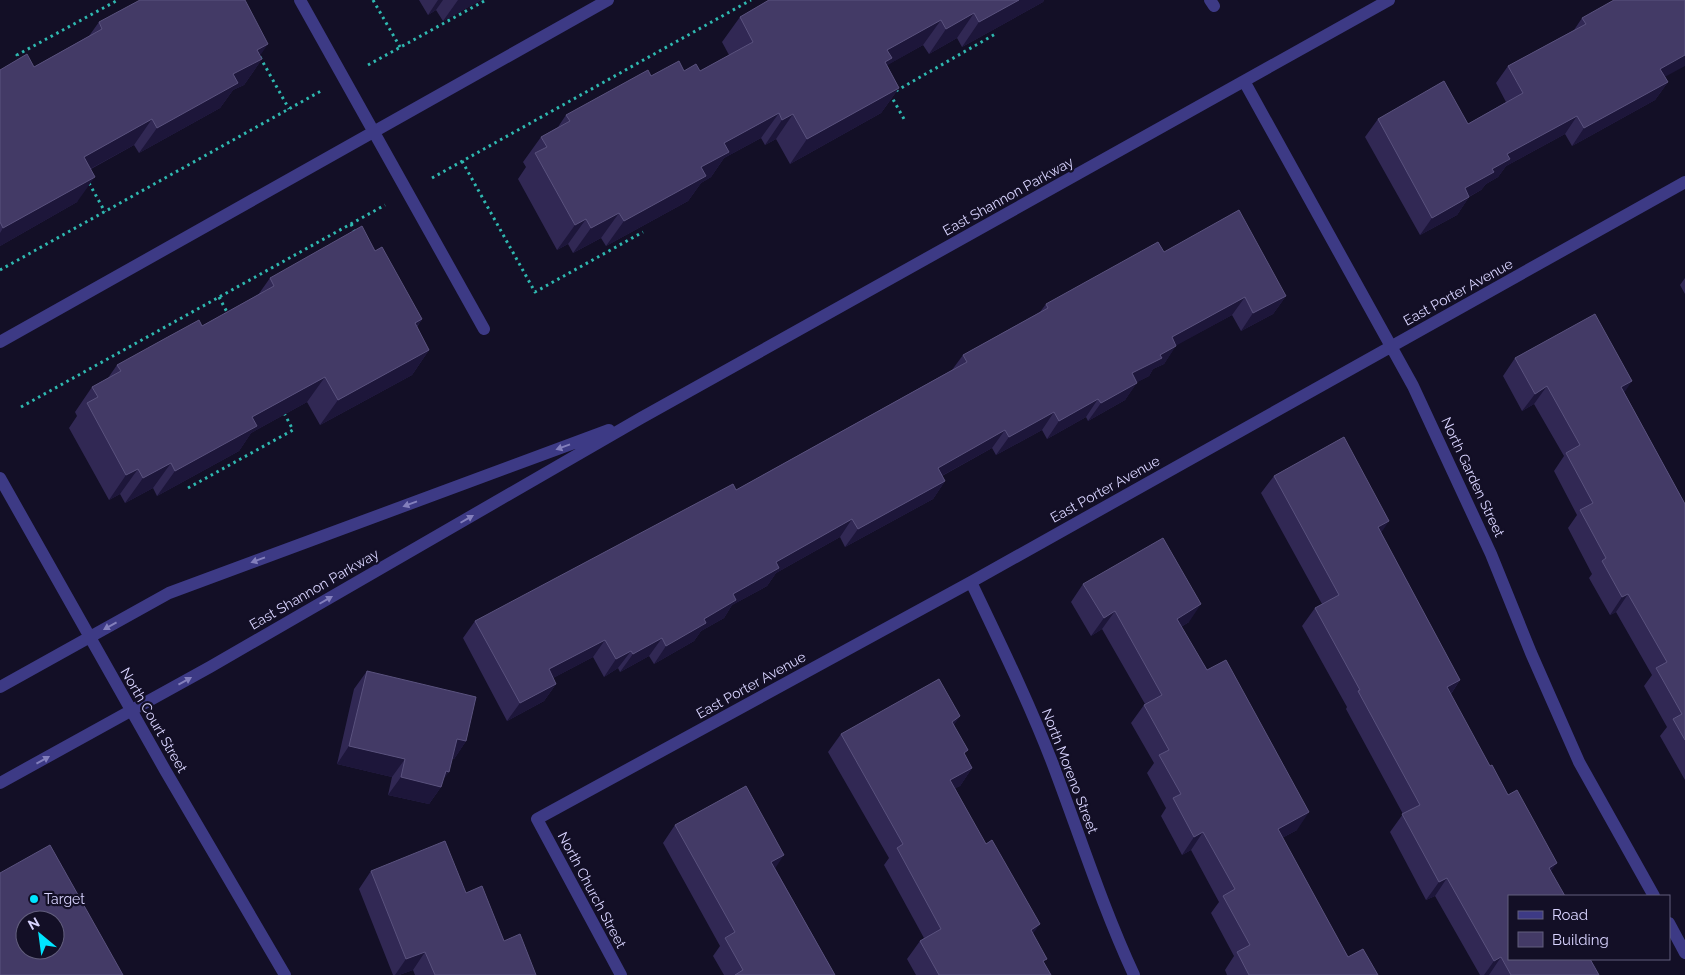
<svg xmlns="http://www.w3.org/2000/svg" width="1685" height="975" viewBox="0 0 1685 975" font-family="Raleway,sans-serif">
<style>
.lines{fill:none;stroke-linecap:round;stroke-linejoin:round}
.path{stroke:#2fb8b0;stroke-width:3;stroke-dasharray:2.5 4;stroke-linecap:butt}
.minor{stroke:#3d3a85;stroke-width:12}
.wall{fill:#312854}
.shaded-wall{fill:#1d163a}
.building{fill:#433a66;stroke:#5a527e;fill-rule:evenodd}
.oneway{fill:#837fbc}
.poi-dot{fill:#00e5ff;stroke:#130f26;stroke-width:2}
.labels{text-anchor:middle;stroke-width:4.5;stroke-linejoin:round;paint-order:stroke}
.street-label{font-size:14px;fill:#d9d4ff;stroke:#130f26}
.poi-label{font-size:14px;fill:#d9d4ff;stroke:#130f26;text-anchor:start}
</style>
<rect width="100%" height="100%" fill="#130f26"/>
<g class="lines">
<path class="path" d="M373,0L400,47
M260,57L289,109
M21,61L17,55L118,0
M368,65L486,0
M896,91L997,33
M890,94L904,119
M462,161L535,292L643,232
M432,178L751,0
M89,183L105,212
M351,224L356,234
M0,270L321,91
M219,297L228,314
M21,407L385,205
M188,488L293,430L284,413"/>
<path class="minor" d="M300,0L484,329
M1210,0L1214,6
M1244,81L1413,386L1491,554L1531,653L1579,762L1654,896
M0,342L608,0
M0,478L165,770L285,975
M971,582C999,641 1028,700 1052,762C1079,833 1102,906 1134,975
M0,687L169,593L609,430
M0,783L210,667L641,418L1389,0
M1669,923L1685,953
M621,975L537,819L971,582L1685,182"/>
</g>
<path class="wall" d="M419,0H481L443,21L436,10L428,15Z
M769,0H1044L1043,2L962,47L957,38L929,54L923,45L887,65L899,88L881,113L790,164L776,139L765,145L761,138L724,158L711,177L701,183L688,201L606,246L601,238L573,253L568,244L557,250L518,179L526,167L523,162L541,137L558,127L566,115L651,76L684,71H700L729,55L722,42L740,17Z
M1582,18L1665,77L1668,82L1655,100L1572,146L1565,134L1506,166L1498,177L1486,184L1481,190L1469,197L1457,215L1420,235L1365,137L1378,119L1468,124L1506,102L1496,83L1508,66L1574,30Z
M99,22L260,56L262,59L244,85L233,90L220,108L139,153L134,145L91,169L77,202L0,246V70L34,67L89,36Z
M375,251L422,319L417,327L429,350L412,375L320,425L307,402L251,433L239,451L157,496L153,488L125,503L120,494L109,500L69,428L77,416L75,412L92,387L108,378L117,365L202,326L258,295L270,278Z
M1164,252L1286,296L1273,314L1241,331L1232,315L1176,345L1164,364L1153,369L1149,376L1137,382L1125,400L1088,421L1086,417L1047,439L1042,430L996,455L992,448L942,476L945,481L933,499L845,547L840,537L776,573L767,586L732,605L724,618L701,631L694,641L654,664L649,656L620,672L618,668L604,677L593,657L553,678L556,684L544,701L507,721L463,638L475,621L736,490L952,370L963,355L1040,312L1046,304Z
M1685,278V294L1680,285Z
M1515,358L1624,392L1685,504V780L1660,736L1667,727L1644,686L1652,675L1616,612L1610,615L1589,578L1592,574L1568,528L1577,515L1554,471L1564,456L1534,404L1522,411L1503,376Z
M1274,476L1381,533L1460,680L1451,694L1509,896L1599,975H1480L1435,896L1426,900L1390,832L1403,814L1346,709L1347,707L1302,626L1315,608L1322,604L1261,493Z
M1083,584L1189,622L1181,627L1297,830L1282,838L1348,957L1378,975H1227L1225,970L1234,956L1211,913L1219,902L1191,850L1182,855L1161,816L1166,808L1147,773L1154,763L1131,723L1144,705L1145,704L1102,629L1091,636L1071,602Z
M367,671L466,741L454,759H452L443,780L441,787L429,804L388,795L392,777L337,764L354,689Z
M954,725L965,755L972,768L960,786L955,788L1033,934L1044,963L1051,975H916L907,959L920,941L924,938L884,865L889,858L828,752L841,734Z
M675,825L775,868L835,975H724L713,956L720,946L663,843Z
M371,871L466,893L504,941L536,975H415L413,970L399,975H393L359,889Z"/>
<path class="shaded-wall" d="M438,0H443L436,10L428,15Z
M458,0H481L443,21Z
M1019,0H1044L1043,2L962,47L979,22Z
M974,13L957,38L929,54L946,29Z
M941,20L923,45L886,66L874,83L887,50Z
M268,44L255,63L262,59L244,85L233,90L220,108L139,153L157,128L233,74L257,50Z
M1685,55V66L1648,86L1660,69Z
M1668,82L1655,100L1572,146L1584,128Z
M899,88L881,113L790,164L807,139Z
M779,113L761,138L724,158L711,177L701,183L688,201L606,246L624,221L701,167L724,143Z
M793,114L776,139L765,145L782,120Z
M1577,116L1565,134L1506,166L1498,177L1486,184L1481,190L1452,206L1465,188L1492,169L1507,154Z
M152,119L134,145L66,182L84,157Z
M95,177L77,202L0,246V233L3,228Z
M1469,197L1457,215L1420,235L1432,218Z
M619,213L601,238L573,253L591,228Z
M586,219L568,244L557,250L575,225Z
M1286,296L1273,314L1241,331L1253,313Z
M1245,297L1232,315L1159,355L1172,337Z
M422,319L404,344L415,323Z
M1176,346L1164,364L1153,369L1149,376L1120,391L1132,373L1160,355Z
M429,350L412,375L320,425L338,400Z
M325,377L307,402L251,433L239,451L157,496L175,471L252,417Z
M1632,381L1620,399L1621,387Z
M1137,383L1125,400L1088,421L1101,403Z
M1547,386L1534,404L1522,411L1535,394Z
M1098,399L1086,417L1047,439L1059,421Z
M1054,412L1042,430L996,455L1009,437Z
M1005,430L992,448L925,485L938,468Z
M171,463L153,488L125,503L143,478Z
M138,469L120,494L109,500L126,475Z
M945,481L933,499L845,547L858,529Z
M852,519L840,537L776,573L767,586L732,605L724,618L701,631L694,641L654,664L666,646L704,619L733,594L776,562Z
M1389,521L1377,539L1378,527Z
M1628,594L1616,612L1610,615L1622,597Z
M1201,604L1189,622L1164,637L1177,619Z
M1115,611L1102,629L1091,636L1104,618Z
M662,638L649,656L620,672L633,654Z
M605,640L593,657L536,687L549,669Z
M631,651L618,668L604,677L616,659Z
M1460,680L1448,698L1447,687Z
M556,684L544,701L507,721L520,703Z
M960,716L948,734L952,722Z
M457,739L466,741L454,759L445,757Z
M349,746L405,759L392,777L337,764Z
M972,768L960,786L938,798L950,780Z
M446,771L449,772L439,786L441,787L429,804L388,795L401,777Z
M1309,812L1297,830L1265,847L1278,829Z
M1203,832L1191,850L1182,855L1194,837Z
M784,855L772,873L771,862Z
M1557,863L1544,881L1549,868Z
M1447,878L1435,896L1426,900L1439,882Z
M1040,924L1027,942L1031,930Z
M425,952L413,970L399,975H395L406,959Z
M1501,957L1489,975H1484L1494,961Z"/>
<path class="building" d="M140,0H245L268,44L257,50L262,59L233,74L238,83L157,128L152,119L84,157L95,177L3,228L0,222V70L27,54L34,67L102,29L99,22Z
M769,0H1019L979,22L974,13L946,29L941,20L887,50L892,58L885,62L899,88L807,139L793,114L782,120L779,113L724,143L729,152L701,167L706,176L624,221L619,213L591,228L586,219L575,225L535,153L547,147L541,137L570,121L566,115L648,70L651,76L679,61L684,71L696,64L700,71L753,42L740,17Z
M1614,0H1685V55L1660,69L1668,82L1584,128L1577,116L1507,154L1510,159L1492,169L1494,172L1465,188L1469,197L1432,218L1378,119L1444,81L1468,124L1523,93L1508,66L1586,24L1582,18Z
M1239,210L1286,296L1253,313L1245,297L1172,337L1176,346L1160,355L1162,358L1132,373L1137,383L1101,403L1098,399L1059,421L1054,412L1009,437L1005,430L938,468L945,481L858,529L852,519L776,562L779,568L733,594L736,600L704,619L706,623L666,646L662,638L633,654L631,651L616,659L605,640L549,669L556,684L520,703L475,621L733,484L736,490L967,362L963,355L1048,308L1046,304L1158,242L1164,252Z
M362,226L375,251L382,247L422,319L415,323L429,350L338,400L325,377L252,417L257,426L175,471L171,463L143,478L138,469L126,475L87,403L98,397L92,387L121,371L117,365L166,338L199,320L202,326L274,286L270,278Z
M1595,314L1632,381L1621,387L1685,504V740L1673,719L1682,714L1656,668L1667,662L1628,594L1622,597L1602,561L1606,558L1580,510L1593,503L1566,453L1580,445L1547,386L1535,394L1515,358Z
M1344,437L1389,521L1378,527L1460,680L1447,687L1490,766L1492,765L1508,795L1517,790L1557,863L1549,868L1565,896H1509V959H1590L1599,975H1511L1501,957L1494,961L1447,878L1439,882L1402,814L1420,805L1358,691L1360,690L1315,608L1339,595L1274,476Z
M1163,538L1201,604L1177,619L1207,670L1226,660L1309,812L1278,829L1348,957L1363,949L1378,975H1249L1237,952L1250,945L1223,896L1235,889L1203,832L1194,837L1173,798L1181,794L1159,755L1169,750L1144,705L1162,695L1115,611L1104,618L1083,584Z
M367,671L476,697L466,741L457,739L449,772L446,771L441,787L401,777L405,759L349,746Z
M939,679L960,716L952,722L968,750L964,753L972,768L950,780L986,844L992,840L1040,924L1031,930L1047,959L1043,961L1051,975H939L920,941L941,929L897,848L903,844L841,734Z
M746,786L784,855L771,862L835,975H735L743,970L725,938L735,932L675,825Z
M445,841L466,893L482,886L504,941L520,934L536,975H435L425,952L406,959L371,871Z
M50,845L123,975H0V873ZM25,920H55V950H25Z"/>
<defs><path id="oneway-solid" d="M-6-.8H1V-3.2L6.5 0L1 3.2V.8H-6Z" transform="scale(1.25)"/></defs>
<g class="oneway">
<use href="#oneway-solid" transform="translate(563 447) rotate(160)"/>
<use href="#oneway-solid" transform="translate(410 504) rotate(160)"/>
<use href="#oneway-solid" transform="translate(467 519) rotate(-30)"/>
<use href="#oneway-solid" transform="translate(258 560) rotate(160)"/>
<use href="#oneway-solid" transform="translate(326 600) rotate(-30)"/>
<use href="#oneway-solid" transform="translate(110 626) rotate(151)"/>
<use href="#oneway-solid" transform="translate(185 681) rotate(-29)"/>
<use href="#oneway-solid" transform="translate(43 760) rotate(-29)"/>
</g>
<circle class="poi-dot" cx="34" cy="899" r="5"/>
<g class="labels">
<g class="street-label">
<text transform="translate(1008 196) rotate(-29)" y="5">East Shannon Parkway</text>
<text transform="translate(1458 292) rotate(-29)" y="5">East Porter Avenue</text>
<text transform="translate(1473 477) rotate(65)" y="5">North Garden Street</text>
<text transform="translate(1105 489) rotate(-29)" y="5">East Porter Avenue</text>
<text transform="translate(314 589) rotate(-30)" y="5">East Shannon Parkway</text>
<text transform="translate(751 685) rotate(-29)" y="5">East Porter Avenue</text>
<text transform="translate(154 720) rotate(60)" y="5">North Court Street</text>
<text transform="translate(1070 771) rotate(69)" y="5">North Moreno Street</text>
<text transform="translate(592 890) rotate(62)" y="5">North Church Street</text>
</g>
<g class="poi-label">
<text x="44" y="904">Target</text>
</g>
</g>
<rect x="1508" y="895" width="162" height="65" fill="#130f26" stroke="#625e7d"/>
<rect x="1518" y="911" width="25" height="8" fill="#3d3a85" stroke="#625e7d"/>
<text x="1552" y="920" font-size="15" fill="#d9d4ff">Road</text>
<rect x="1518" y="932" width="25" height="15" fill="#433a66" stroke="#625e7d"/>
<text x="1552" y="945" font-size="15" fill="#d9d4ff">Building</text>
<g transform="translate(40 935) rotate(331)"><circle r="24" fill="#130f26" stroke="#625e7d"/>
<path d="M0-4L9 19L0 12L-9 19Z" fill="#00e5ff"/>
<text y="-8" font-size="14" font-weight="bold" text-anchor="middle" fill="#d9d4ff">N</text>
</g>
</svg>
